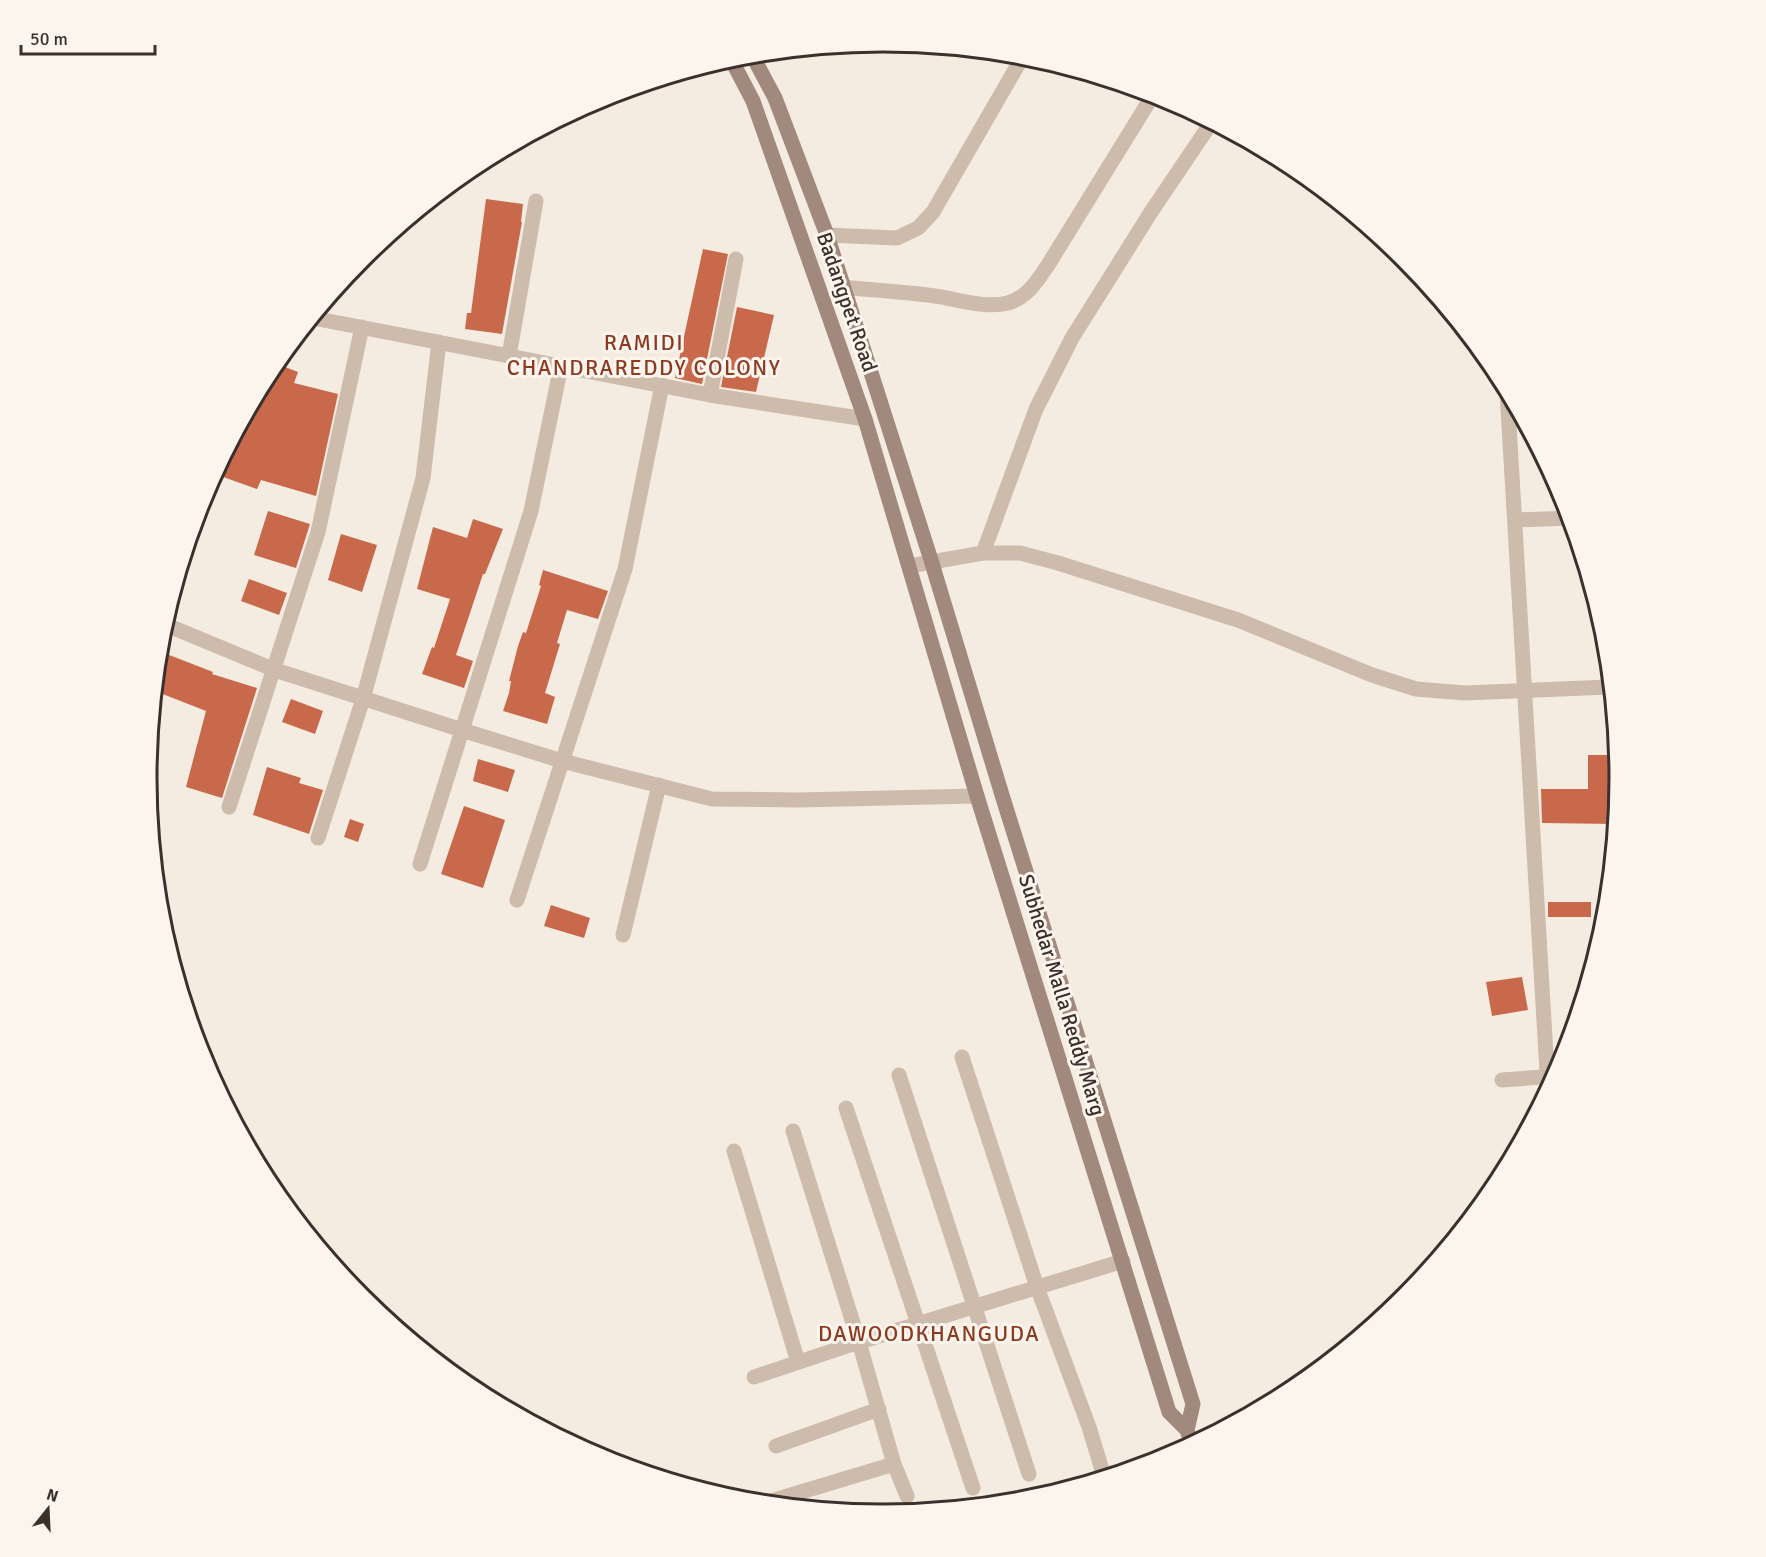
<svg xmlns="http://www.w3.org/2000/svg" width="1766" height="1557" viewBox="0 0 1766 1557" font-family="Signika,sans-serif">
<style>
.building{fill:#c8694b}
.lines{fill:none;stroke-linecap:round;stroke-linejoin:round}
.minor{stroke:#cdbbac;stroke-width:15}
.secondary{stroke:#a18a7d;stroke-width:15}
.labels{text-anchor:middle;stroke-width:6;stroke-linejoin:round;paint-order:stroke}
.street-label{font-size:21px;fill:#3b302b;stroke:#fbf5ee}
.neighbourhood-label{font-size:22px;letter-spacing:1.5px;fill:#8c3b22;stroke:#fbf5ee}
.rim{fill:none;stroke:#3b302b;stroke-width:3}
</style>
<rect width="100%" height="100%" fill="#f4ebe1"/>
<path class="building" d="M486,199L523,204L521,222H522L502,334L465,329L467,313H471Z
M703,249L728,254L702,384L675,378Z
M737,307L774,315L756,392L721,387Z
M275,363L298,372L294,383L338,394L316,496L261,480L257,489L215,474Z
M268,511L310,524L296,568L254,555Z
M473,519L503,529L485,574H483L456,655L473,661L464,688L422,674L432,647L434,648L450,599L417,589L433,527L467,538Z
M341,534L377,545L362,592L328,580Z
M543,570L608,591L598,619L567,610L557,643L560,644L545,693L555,697L547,724L503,711L509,693L511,681H509L518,646L523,632L526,633L541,586L539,585Z
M249,579L287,593L279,615L241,601Z
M159,651L213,672L212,674L257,688L222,798L186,787L206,711L155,691Z
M291,699L323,711L315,734L282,722Z
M1588,755H1617L1619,779L1615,824L1542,823L1541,789H1588Z
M478,759L515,770L508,792L473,781Z
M267,767L301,778L299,783L323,790L309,834L253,815Z
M464,806L505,820L483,888L441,874Z
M350,819L364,824L358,842L344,837Z
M1548,902H1591V917H1548Z
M551,905L590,918L584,938L544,926Z
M1522,977L1528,1010L1492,1016L1486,982Z"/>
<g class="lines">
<path class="minor" d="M827,235L897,238L918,228L933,212L1023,56
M842,287C873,290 904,292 935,296C958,299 985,309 1008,303C1028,297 1037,281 1048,265L1153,95
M313,318L710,395L865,419
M509,356L536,201
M1507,391L1548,1089
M710,395L736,259
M1515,520L1570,518
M983,553L1036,409L1072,338L1151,212L1211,123
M909,566L983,553H1020L1058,563L1238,620L1372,675L1416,689L1465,693L1610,687
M164,624L275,670L462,730L562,761L712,799L797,800L977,796
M229,807L318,532L362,327
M318,838L363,699L423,478L439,342
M420,864L531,511L561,366
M517,900L625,569L662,385
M623,935L659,785
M962,1057L1037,1287L1089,1427L1103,1473
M899,1075L1029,1474
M1502,1080L1555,1076
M846,1108L973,1488
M793,1131L859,1342L894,1464L907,1496
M734,1151L798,1362
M754,1377L859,1342L1123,1261
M776,1446L879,1409
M771,1501L894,1464"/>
<path class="secondary" d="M752,55L775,98L827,235L931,560L1002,795L1193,1404L1187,1430
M731,59L753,101L865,419L977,796L1169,1412L1187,1430L1192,1444"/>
</g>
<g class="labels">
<g class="street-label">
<text transform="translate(847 302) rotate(71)" y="7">Badangpet Road</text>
<text transform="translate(1062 995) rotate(73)" y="7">Subhedar Malla Reddy Marg</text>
</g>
<g class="neighbourhood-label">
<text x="644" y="350">RAMIDI<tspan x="644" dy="25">CHANDRAREDDY COLONY</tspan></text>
<text x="929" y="1341">DAWOODKHANGUDA</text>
</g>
</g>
<path d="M0 0H1766V1557H0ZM157 778a726 726 0 1 1 1452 0a726 726 0 1 1-1452 0Z" fill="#fbf5ee" fill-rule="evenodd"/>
<path class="rim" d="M157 778a726 726 0 1 1 1452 0a726 726 0 1 1-1452 0Z"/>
<g transform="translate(48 1509) rotate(18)" stroke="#fbf5ee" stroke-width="4.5" paint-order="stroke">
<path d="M0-4.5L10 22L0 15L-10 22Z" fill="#3b302b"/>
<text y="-9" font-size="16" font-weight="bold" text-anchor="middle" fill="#3b302b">N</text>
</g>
<path d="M21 45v9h134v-9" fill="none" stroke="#3b302b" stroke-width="3"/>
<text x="30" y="45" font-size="18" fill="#3b302b" stroke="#fbf5ee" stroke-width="4.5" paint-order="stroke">50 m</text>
</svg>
